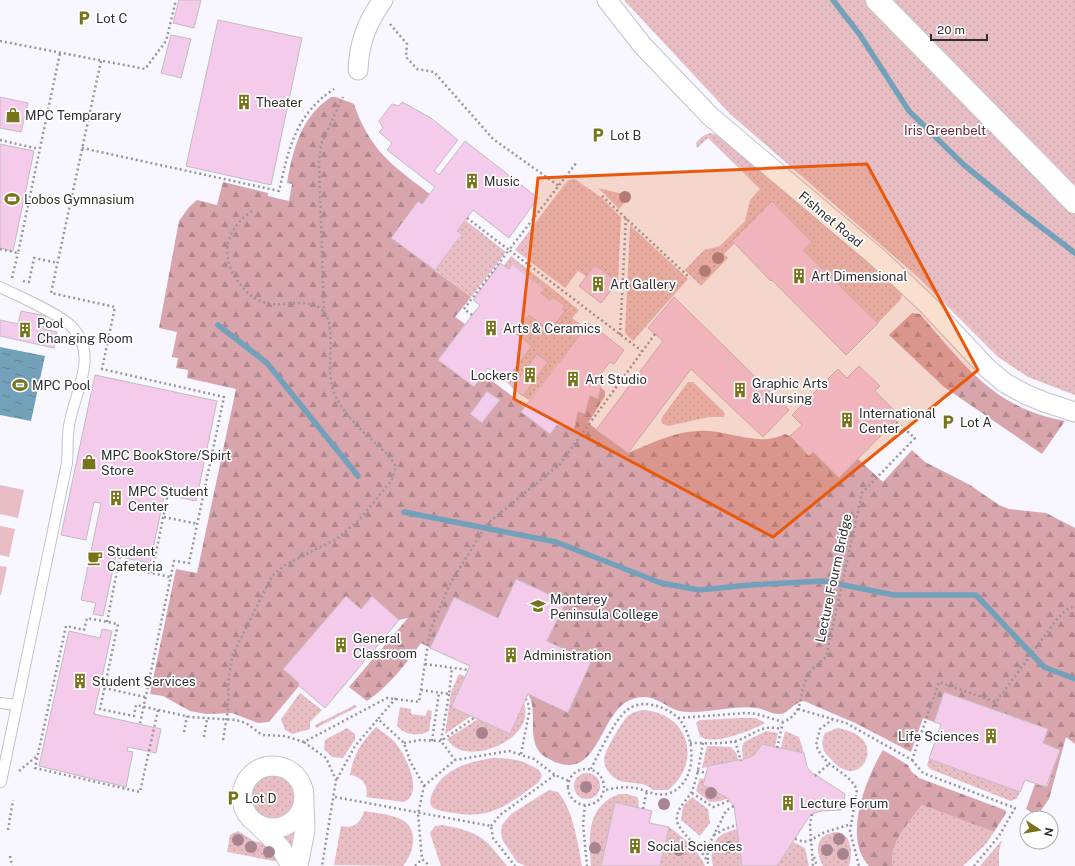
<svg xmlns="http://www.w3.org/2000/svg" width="1075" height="866" viewBox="0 0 1075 866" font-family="'Public Sans',sans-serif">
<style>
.green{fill:url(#green-dots)}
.forest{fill:url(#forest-firs)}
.pitch{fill:#e8bec4}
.water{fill:url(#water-ripples)}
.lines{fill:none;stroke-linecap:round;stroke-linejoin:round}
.stream{stroke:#74a1ba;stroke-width:5.5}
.building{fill:#f4cbea;stroke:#c2bbc0}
.service-casing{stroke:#c5c3cb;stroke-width:12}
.minor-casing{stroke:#c5c3cb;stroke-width:21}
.tertiary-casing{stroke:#c5c3cb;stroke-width:24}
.path{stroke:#98969c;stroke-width:2.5;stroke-dasharray:2 3;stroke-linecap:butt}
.service{stroke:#fff;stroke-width:10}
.minor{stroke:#fff;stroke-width:19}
.tertiary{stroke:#fff;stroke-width:22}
.tree{fill:#a7848f}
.marked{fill:#e8590c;fill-opacity:0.2;stroke:#e8590c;stroke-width:3;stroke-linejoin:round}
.labels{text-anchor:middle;stroke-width:3.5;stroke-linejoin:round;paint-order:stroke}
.poi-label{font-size:13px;fill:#2f2e31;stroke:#fff;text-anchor:start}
.park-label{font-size:13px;fill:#652635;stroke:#fff}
.street-label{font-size:13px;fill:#2f2e31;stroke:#fff}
</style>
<defs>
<pattern id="green-dots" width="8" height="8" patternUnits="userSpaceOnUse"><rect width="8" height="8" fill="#e8bec4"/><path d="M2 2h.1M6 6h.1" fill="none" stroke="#c7a4a9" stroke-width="1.8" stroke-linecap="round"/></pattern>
<pattern id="forest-firs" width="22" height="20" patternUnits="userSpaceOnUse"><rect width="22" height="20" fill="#d8a5ad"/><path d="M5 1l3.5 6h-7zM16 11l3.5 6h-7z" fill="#b0878d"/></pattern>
<pattern id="water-ripples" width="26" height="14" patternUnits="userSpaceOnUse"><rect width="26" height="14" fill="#74a1ba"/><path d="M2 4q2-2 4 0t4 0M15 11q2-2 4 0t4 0" fill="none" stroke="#608498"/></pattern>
</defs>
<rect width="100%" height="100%" fill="#f8f6fe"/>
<path class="green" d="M624,0H1075V395L1028,377L998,357L918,277L730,114Z
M710,133L718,135L902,291L901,299L878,323L803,250L812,242L772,201L732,241L734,244L724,254L728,258L701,286L685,270L704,250L720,246L745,221L750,200L760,189L708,138L697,148L696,143C700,138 703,135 710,133Z
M575,179L602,198L621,217L618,282L595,265L586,276L578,271L565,288L515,250L564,185L569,180Z
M598,188C605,190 627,194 630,197L619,209Z
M465,220L506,252L471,297L435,270L462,235L457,231Z
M630,225L688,279L633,341L625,333Z
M511,256L579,310L572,318L585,328L529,400L523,396L548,362L537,354L512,387L505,381L532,346L515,333L529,315L562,309L564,306L553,297L550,301L541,293L545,288L513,264L509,269L504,265Z
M688,382H693L725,413L724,417H709L668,426L663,424L661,420L663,416Z
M459,674L465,676L451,707L471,716L445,734L451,692Z
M300,693L322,710L310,722V729L292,734L285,730L281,719Z
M524,703C537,741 464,769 447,739L478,719L510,734Z
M355,705L357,707L316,728L315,725Z
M400,707L411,709V714L426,716L427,710L432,711L429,731C420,737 402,735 397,725Z
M643,710C689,713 703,762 668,790H653C638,776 621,791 607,770C605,766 603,760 605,755C607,748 623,719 629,715C633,712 638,711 643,710Z
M742,718H756L765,723C753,730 712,747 700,736L696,723L700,720Z
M376,727C382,732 389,736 394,741C405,754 425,792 404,802L366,797C369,785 362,777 350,775C354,753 361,743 376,727Z
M347,728L355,734V740L343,758L332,757L324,749L325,740Z
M838,728C846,730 855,732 861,738C877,752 861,780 841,768C836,765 832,760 828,756C821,750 821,741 825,733Z
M766,731L778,733L775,747L743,760L742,747L744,742Z
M785,731L799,737L804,753L781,748Z
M707,746L731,747L737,754L738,761L702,768Z
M492,758C510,758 525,760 540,771L542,776L539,782C510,803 492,820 454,813C447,812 439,811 433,808C429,804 430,799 432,794C442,769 468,762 492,758Z
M929,759L1020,792L1017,798L1011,801L930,769L927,765Z
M574 786a13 13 0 1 1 26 0a13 13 0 1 1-26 0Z
M252 797a21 21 0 1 1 42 0a21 21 0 1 1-42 0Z
M700,778L704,779L703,785L728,798L721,801L710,802L696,791Z
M549,790L558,792C573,809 578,844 582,866H525L517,862L503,841L501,833L502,825L511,814Z
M619,794H627L637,797L639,802L638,808L615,803L601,866H591C589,836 586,807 619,794Z
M692,797L708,809L710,823L700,836L681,820L683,806Z
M922,805L994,832L986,844L963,866H893C888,842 908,823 922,805Z
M364,811C375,813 388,814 398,818C420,826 415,851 403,866L334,865L341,826C354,829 361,823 364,811Z
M296,821L298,822L293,850L276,831L286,828Z
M442,825C479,832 484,836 507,866H441L430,833L435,826Z
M669,827C683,837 698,849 705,866H660Z
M738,829L742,866H713C708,845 716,833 738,829Z
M238,831L254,841L265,844L284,866H279V862L227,852L230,835Z
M838,832C853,836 852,854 849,866H823C814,850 816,833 838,832Z
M1002,840L999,851V866H980Z
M793,842L805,848L809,866H777Z"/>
<path class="forest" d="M331,97H336L354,104C370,151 392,165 430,194L422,204L418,202L391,238L471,297L455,317L465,324L439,359L483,374L525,406L521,412L550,434L557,425L574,430L578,412L590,396L598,398L601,388L605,391V396L588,423L628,453C650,444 673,432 698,431C728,429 757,448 785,434L790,436L809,456L813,452L839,478L858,459L883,482L912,450L925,462L970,485L999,505L1009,509L1046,513L1075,528V744L1066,737L1049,799L1037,816L1026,809L1035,784L1047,787L1060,750L1043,743L1048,729L944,692L934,722L923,718L911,752L855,723L804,701C794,702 790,712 781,714C773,715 765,709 757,708C734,705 711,713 687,712C665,711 655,689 630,700C598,713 599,788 547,758C523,745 540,713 528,694L568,712L591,662L547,641L565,601L516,579L498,618L454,597L430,648L421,643C405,665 389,686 367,701L349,687L408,618L399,620L372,597L361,609L346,596L284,669L299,683L298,685L299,686L269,722L258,723L232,713L206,714L190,711L163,696L150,694L176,569L197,573L236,389L187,378L188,370L176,368L178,358L172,357L177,332L159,328L179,221L189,207L197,200L217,205L223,182L268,193V196L289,201L292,184L287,183C293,149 301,117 331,97Z
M912,313L920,314C965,366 994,408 1065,421L1042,454L944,387L889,335Z
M883,750L908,765L911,771L919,778L1005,810L1006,813L994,832L922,805C909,822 888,843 893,866H869C842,838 866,778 883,750Z"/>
<path class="pitch" d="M0,485L24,490L18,518L0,514Z
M0,526L15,529L9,557L0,555Z
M0,566L7,567L1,595H0Z"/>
<path class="water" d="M0,347L45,356L31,421L0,415Z"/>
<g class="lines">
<path class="stream" d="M833,0L860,35L909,111L964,165L1024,214L1075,253
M218,325L267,363L358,476
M404,512L556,542L661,583L699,590L750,585L823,581L894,595H976L1044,667L1075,679"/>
</g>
<path class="building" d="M179,0H201L194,28L173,23Z
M218,20L302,38L271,185L186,166Z
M171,35L191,39L181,78L161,73Z
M0,97L28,103L21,132L0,128Z
M402,102L431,118L458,140L434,171L439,175L465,141L538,198L509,238L473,210L457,231L462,234L435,270L391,238L418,201L422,204L435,187L387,150L392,143L379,132L383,128L379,121L392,104L399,106Z
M0,144L34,151L13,251L0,248Z
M772,201L812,242L803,250L878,323L846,355L772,280L771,281L732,241Z
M500,263L509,269L512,264L545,289L541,293L550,301L553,297L565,306L562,309L565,311L550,331L529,315L515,333L532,346L505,381L488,368L474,387L438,360L480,305L473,300Z
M595,265L618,282L601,303L579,286Z
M674,297L789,410L763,437L691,369L628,453L596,430L663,341L648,328Z
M21,311L46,316L43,329L57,332L54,348L0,336V320L18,324Z
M589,323L624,350L614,364L610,362L597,378L603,380L598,399L590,396L585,414L578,412L574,430L557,425L550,434L521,412Z
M537,354L548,362L523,396L512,387Z
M859,366L880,386L875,391L900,416L839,478L813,452L809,456L790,436L802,425L792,415L838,369L847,378Z
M95,375L217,401L196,501L172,496L173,489L166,487L150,563L125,558L127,548L118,546L103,616L93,614L96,603L81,600L101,503L94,502L86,540L61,535Z
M487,391L500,400L482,423L470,414Z
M516,579L566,602L547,641L591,662L568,713L528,694L510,734L451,707L470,666L430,648L454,597L498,618Z
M346,596L361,609L372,596L399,620L325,708L298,685L299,683L283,669Z
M102,629L112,631L94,714L161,729L156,753L128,747L127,751L133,752L126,787L39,766L69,631L100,638Z
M944,692L1048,729L1043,743L1060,750L1046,787L1025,780L1020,792L929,759L941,724L934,722Z
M762,744L804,753L807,767L811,772L845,794L842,810L821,811L812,814L807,820L777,866H742L734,806L726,797L703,785L708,766L748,758L754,755Z
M615,802L652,811L649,823L669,827L660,866H601Z"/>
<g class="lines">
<g class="service-casing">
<path id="service" d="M0,287C18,296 56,312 70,325C101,354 74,392 69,426C67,438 68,450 67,463L1,782
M0,703L17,705"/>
</g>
<g class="minor-casing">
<path id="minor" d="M607,0L643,46L710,116L878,258L927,304L987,368L1005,383L1025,394L1044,402L1075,412
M358,70C359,43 367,22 383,0
M242 797a31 31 0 1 1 62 0a31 31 0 1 1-62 0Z
M258,825L281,848L291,866
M298,866L305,830L304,802"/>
</g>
<g class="tertiary-casing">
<path id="tertiary" d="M877,0L1075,202"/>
</g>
<path class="path" d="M390,24L407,44L406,57L417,69L434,72L493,139L559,186
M0,41L145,69L166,41L176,0
M101,61L51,293L115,307L102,369L224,397L189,563L174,561L140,724
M0,140L39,149
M82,148L279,191C289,148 295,115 334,89
M602,196L690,278
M467,218L509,250L577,162
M0,249L18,253L60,53
M12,278L18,253
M23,281L29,282L34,258L58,263
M324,313L319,162L321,144L343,97
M472,315L464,309L509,250L642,351
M620,335L626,218
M164,517L198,524
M122,547L118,566L170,577
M152,573L169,488
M107,622L118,566
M425,664L468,670
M104,688L145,697
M421,690L449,694L452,668
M449,694L441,741L455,760
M396,698L378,719L404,743L410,761L424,786L418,814L422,859L430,866
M798,709L846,723L912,760L939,682L996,702L1058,618L1066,610L1075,606
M158,710L140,792L35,768L66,626L84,630L87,618L118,624L100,709L134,716L136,705L190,717L236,720L246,723L262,735L285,736L304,742L387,698L419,702L430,631L451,582L487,524L560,464L655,334
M678,718L746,713L757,714L783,722C805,713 798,695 807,677C811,669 819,663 826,657L862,493L915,438L896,422
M833,719L820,729L816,745C826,770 848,770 857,790L850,831L859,866
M184,732L187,716
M204,737L207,719
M223,740L228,710L229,675L233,654L272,576L285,565L338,538L359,520L392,480L396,467L390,457C370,437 335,411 331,381C328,364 334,332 327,317C317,295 289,306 271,304C254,302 242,289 234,275C228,265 225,251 229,240C233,227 242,217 254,210
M432,741L439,693
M735,741L741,761
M304,742L326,758L336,780L322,866
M404,743L420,740L441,741L474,718
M690,743C703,743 718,744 731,742C751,739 758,723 781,729
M703,743C700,758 698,776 692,791C689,799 672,811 678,824C686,840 704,849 709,866
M777,748L783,722
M521,754L529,713V706L526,699
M912,760L923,773L1015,808L999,836L974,866
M568 787a18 18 0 1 1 36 0a18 18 0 1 1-36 0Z
M591,769C598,755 615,719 627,710C635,704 643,703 653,705C662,707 673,712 679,719C696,738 698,782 670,793C658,798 646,790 635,788C625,786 615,788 605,790
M19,771L37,756
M697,771L706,773
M815,776L829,764
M337,779L355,746L378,719
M424,786L455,760L509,751L534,759L555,775L569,781
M692,793L713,807L731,800
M335,797L491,826L493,838L515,866
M585,805L583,824L587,866
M643,809L647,791
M812,814L810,825L813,866
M491,826L500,815L555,775
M8,830L13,800
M714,835L725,829L737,825
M795,839L804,842L811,840L823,833L851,824
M10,856L12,866
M814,857L817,866
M708,860C706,845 713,838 719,825C724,816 724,810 734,806
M415,866L422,859"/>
<use href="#service" class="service"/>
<use href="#minor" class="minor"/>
<use href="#tertiary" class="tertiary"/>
</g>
<g class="tree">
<circle cx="625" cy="197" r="6"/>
<circle cx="718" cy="258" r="6"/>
<circle cx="705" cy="271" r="6"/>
<circle cx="482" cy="733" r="6"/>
<circle cx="586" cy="787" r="6"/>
<circle cx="711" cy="793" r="6"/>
<circle cx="664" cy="804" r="6"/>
<circle cx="839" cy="839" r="6"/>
<circle cx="238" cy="840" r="6"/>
<circle cx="251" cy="847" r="6"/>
<circle cx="729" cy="847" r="6"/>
<circle cx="595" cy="848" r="6"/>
<circle cx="679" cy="850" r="6"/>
<circle cx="827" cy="850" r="6"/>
<circle cx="269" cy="852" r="6"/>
<circle cx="843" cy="854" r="6"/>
</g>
<path class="marked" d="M867,164L978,370L773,537L514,399L538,178Z"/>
<defs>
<g id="parking-bare" transform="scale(1.2)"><path d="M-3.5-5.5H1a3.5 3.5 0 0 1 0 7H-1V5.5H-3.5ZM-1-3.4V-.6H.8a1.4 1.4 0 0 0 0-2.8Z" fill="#76751b" stroke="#fff" stroke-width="2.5" paint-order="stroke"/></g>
<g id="building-bare" transform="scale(1.2)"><path d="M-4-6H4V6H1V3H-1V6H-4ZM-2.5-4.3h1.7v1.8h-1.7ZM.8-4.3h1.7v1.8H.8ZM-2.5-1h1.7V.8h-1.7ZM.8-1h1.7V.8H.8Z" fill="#76751b" stroke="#fff" stroke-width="2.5" paint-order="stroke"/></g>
<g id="shop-bare" transform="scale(1.2)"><path d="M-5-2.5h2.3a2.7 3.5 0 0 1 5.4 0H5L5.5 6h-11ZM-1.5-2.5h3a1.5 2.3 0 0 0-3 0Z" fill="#76751b" stroke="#fff" stroke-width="2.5" paint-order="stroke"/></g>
<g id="stadium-bare" transform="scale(1.2)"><path d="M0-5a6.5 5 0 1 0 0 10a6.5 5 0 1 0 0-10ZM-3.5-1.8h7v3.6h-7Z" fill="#76751b" stroke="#fff" stroke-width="2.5" paint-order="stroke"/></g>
<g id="cafe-bare" transform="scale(1.2)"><path d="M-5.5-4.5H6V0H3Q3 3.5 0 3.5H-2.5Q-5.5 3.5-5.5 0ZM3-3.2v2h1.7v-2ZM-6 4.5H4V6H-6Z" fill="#76751b" stroke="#fff" stroke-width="2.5" paint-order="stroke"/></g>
<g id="university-bare" transform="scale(1.2)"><path d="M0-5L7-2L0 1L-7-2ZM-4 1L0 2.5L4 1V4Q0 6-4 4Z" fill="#76751b" stroke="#fff" stroke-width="2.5" paint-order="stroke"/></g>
</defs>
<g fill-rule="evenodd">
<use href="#parking-bare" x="84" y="18"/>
<use href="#building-bare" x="244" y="102"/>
<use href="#shop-bare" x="13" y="115"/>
<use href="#parking-bare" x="598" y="135"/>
<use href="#building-bare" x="472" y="181"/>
<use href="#stadium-bare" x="12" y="199"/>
<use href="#building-bare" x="799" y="276"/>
<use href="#building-bare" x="598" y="284"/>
<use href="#building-bare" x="491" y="328"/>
<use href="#building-bare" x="25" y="330"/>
<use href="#building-bare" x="530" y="375"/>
<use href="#building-bare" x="573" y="379"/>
<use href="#stadium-bare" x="20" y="385"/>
<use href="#building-bare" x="740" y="390"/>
<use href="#building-bare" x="847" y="420"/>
<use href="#parking-bare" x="948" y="422"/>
<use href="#shop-bare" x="89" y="462"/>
<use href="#building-bare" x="116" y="498"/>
<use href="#cafe-bare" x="95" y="558"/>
<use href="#university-bare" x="538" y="606"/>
<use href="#building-bare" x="341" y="645"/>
<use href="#building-bare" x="511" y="655"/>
<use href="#building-bare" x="80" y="681"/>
<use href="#building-bare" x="991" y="736"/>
<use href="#parking-bare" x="233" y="798"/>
<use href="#building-bare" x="788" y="803"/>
<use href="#building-bare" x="635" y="846"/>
</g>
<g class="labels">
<g class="poi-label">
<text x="96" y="23">Lot C</text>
<text x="256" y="107">Theater</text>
<text x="25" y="120">MPC Temparary</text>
<text x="610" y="140">Lot B</text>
<text x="484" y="186">Music</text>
<text x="24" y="204">Lobos Gymnasium</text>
<text x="811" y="281">Art Dimensional</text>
<text x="610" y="289">Art Gallery</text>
<text x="37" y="328">Pool<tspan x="37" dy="15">Changing Room</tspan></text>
<text x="503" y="333">Arts &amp; Ceramics</text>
<text x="518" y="380" text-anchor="end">Lockers</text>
<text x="585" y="384">Art Studio</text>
<text x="752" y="388">Graphic Arts<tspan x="752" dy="15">&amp; Nursing</tspan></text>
<text x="32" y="390">MPC Pool</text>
<text x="859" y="418">International<tspan x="859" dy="15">Center</tspan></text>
<text x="960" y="427">Lot A</text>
<text x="101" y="460">MPC BookStore/Spirt<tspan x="101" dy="15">Store</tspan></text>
<text x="128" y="496">MPC Student<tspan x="128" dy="15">Center</tspan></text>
<text x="107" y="556">Student<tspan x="107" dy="15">Cafeteria</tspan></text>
<text x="550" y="604">Monterey<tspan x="550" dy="15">Peninsula College</tspan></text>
<text x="353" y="643">General<tspan x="353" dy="15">Classroom</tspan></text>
<text x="523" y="660">Administration</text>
<text x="92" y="686">Student Services</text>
<text x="979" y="741" text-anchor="end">Life Sciences</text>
<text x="245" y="803">Lot D</text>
<text x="800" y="808">Lecture Forum</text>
<text x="647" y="851">Social Sciences</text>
</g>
<g class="park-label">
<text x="945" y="135">Iris Greenbelt</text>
</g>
<g class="street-label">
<text transform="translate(831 219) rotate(40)" y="5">Fishnet Road</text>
<text transform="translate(833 578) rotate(-78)" y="5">Lecture Fourm Bridge</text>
</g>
</g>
<g transform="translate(1039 830) rotate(102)"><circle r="19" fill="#ffffff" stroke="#acabad"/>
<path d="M0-3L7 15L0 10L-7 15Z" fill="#76751b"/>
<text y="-6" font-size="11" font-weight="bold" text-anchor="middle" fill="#2f2e31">N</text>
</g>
<path d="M931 34v6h56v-6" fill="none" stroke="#2f2e31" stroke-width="2"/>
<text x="937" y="34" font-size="12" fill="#2f2e31" stroke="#ffffff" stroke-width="3" paint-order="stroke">20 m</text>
</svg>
